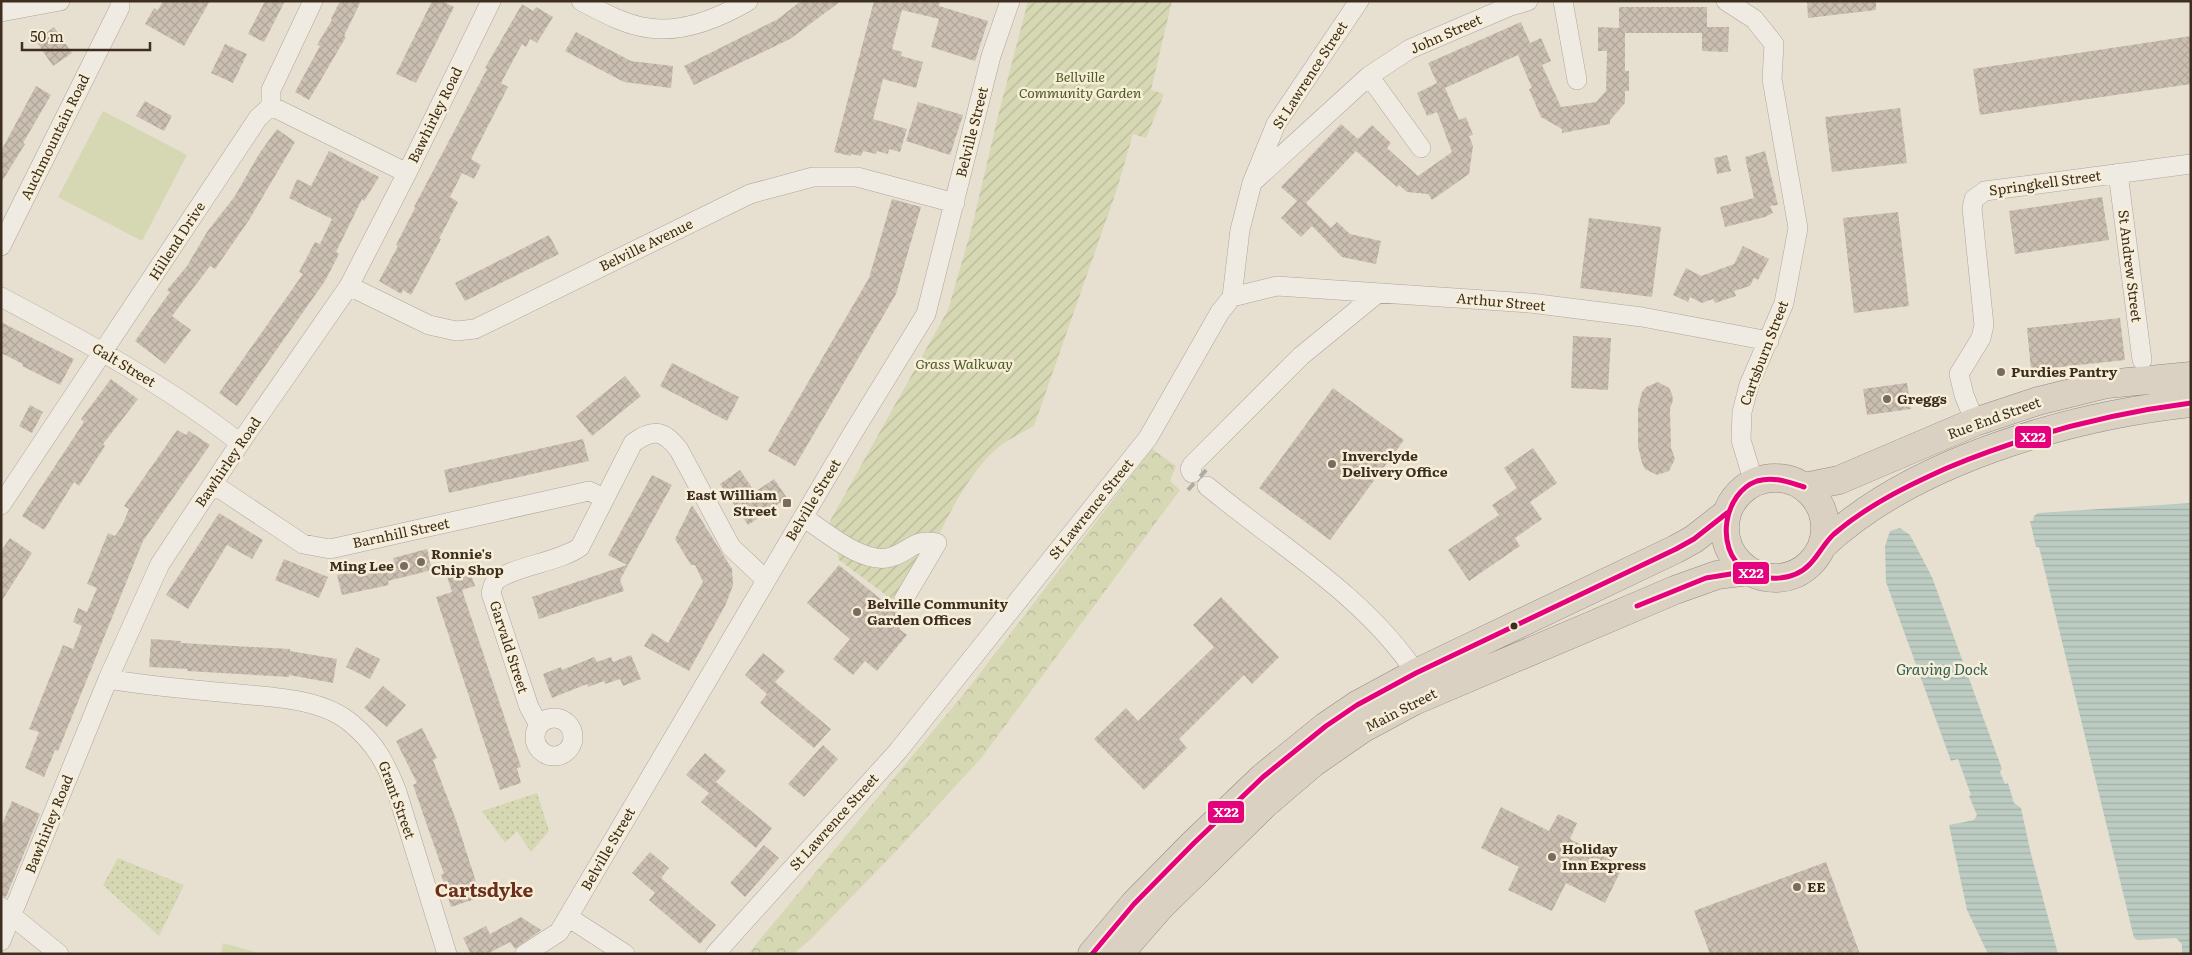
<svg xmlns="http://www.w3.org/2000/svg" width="2192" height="955" viewBox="0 0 2192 955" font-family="Literata,serif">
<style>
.forest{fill:url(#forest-crowns)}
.park{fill:url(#park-dots)}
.garden{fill:url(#garden-furrows)}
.pitch{fill:#d6d7b3}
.water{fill:url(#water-rules)}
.building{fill:url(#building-cross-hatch)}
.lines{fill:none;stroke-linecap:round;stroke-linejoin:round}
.street-casing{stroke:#ada599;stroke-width:20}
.highway-casing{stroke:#928b80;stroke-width:29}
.street{stroke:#efebe3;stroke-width:19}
.highway{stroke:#dad1c2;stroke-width:28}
.rail{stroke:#afaaa2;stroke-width:4;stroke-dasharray:9 9;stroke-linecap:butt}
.bus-1-casing{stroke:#f7eed8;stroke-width:9}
.bus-1{stroke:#e5007d;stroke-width:5}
.poi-dot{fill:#786c5e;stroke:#f7eed8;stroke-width:2}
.bus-dot{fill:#3d2e20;stroke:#f7eed8;stroke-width:2}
.labels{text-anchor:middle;stroke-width:5;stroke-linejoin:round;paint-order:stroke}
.street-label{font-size:14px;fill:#3d2e20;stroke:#f7eed8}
.park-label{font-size:14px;font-style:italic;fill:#4d5a26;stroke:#f7eed8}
.poi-label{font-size:14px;font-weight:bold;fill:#3d2e20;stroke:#f7eed8;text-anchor:start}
.water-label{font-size:15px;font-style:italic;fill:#2f5d5a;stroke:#f7eed8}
.district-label{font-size:19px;font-weight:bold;fill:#6b2e1e;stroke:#f7eed8}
.line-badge{stroke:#f7eed8;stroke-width:2}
.badge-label{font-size:14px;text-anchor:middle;font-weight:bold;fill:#fff}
</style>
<defs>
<pattern id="forest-crowns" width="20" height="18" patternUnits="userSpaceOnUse" patternTransform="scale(1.25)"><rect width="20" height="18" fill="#d6d7b3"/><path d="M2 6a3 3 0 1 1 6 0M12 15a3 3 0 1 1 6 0" fill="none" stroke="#b9b99a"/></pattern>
<pattern id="park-dots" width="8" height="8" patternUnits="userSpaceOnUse" patternTransform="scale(1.25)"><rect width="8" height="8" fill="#d6d7b3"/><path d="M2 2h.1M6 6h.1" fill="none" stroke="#b9b99a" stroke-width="1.8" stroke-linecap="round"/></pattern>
<pattern id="garden-furrows" width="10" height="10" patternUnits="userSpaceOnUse" patternTransform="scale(1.25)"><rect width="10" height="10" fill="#d6d7b3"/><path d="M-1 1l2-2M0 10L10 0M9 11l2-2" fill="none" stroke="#b9b99a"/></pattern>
<pattern id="water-rules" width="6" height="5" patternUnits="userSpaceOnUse" patternTransform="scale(1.25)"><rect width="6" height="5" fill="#bcccc2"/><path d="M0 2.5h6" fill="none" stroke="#a2b0a6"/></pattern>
<pattern id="building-cross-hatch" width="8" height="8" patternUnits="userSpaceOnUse" patternTransform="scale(1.25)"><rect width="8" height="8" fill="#cbbfb2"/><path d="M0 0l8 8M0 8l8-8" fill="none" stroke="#afa499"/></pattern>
</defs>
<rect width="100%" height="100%" fill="#e7e0d1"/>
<path class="forest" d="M1152,449L1176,466L1170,481L1180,490L982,757L898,849L810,940L793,954H748L967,690Z"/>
<path class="park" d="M537,793L549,831L531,852L517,831L505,843L482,811Z
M118,858L184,885L159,936L103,885Z"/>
<path class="garden" d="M1028,1H1172L1151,90L1164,94L1146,138L1133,134L1117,189L1034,426C1022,433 1006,440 995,450C953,490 929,558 906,610L839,560L830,521L948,310L972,227L998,116Z"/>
<path class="pitch" d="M103,111L187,155L142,241L58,197Z
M223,943L262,954H221Z"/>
<path class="water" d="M2191,503V954H2182V944L2176,938L2138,940L2134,938L2039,547H2036L2030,521H2033L2034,516L2038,513Z
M1900,528L1910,535L1932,577L2002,769L2000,772L2005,784L2008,783L2014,803L2021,808L2031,854L2058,954L2011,952L1988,954L1967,910L1949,825L1974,820L1977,815L1969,796L1971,795L1958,759L1951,761L1886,582L1885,546L1890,531Z"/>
<path class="building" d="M163,1H210L184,46L145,24L154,8L158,10Z
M265,1H285L264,42L248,34Z
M340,1H361L344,36L346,37L309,100L295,92L320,46L317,45L332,20L331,19Z
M432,1H442L454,7L416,83L396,74Z
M801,1H841L790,39L694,85L684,66L778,19Z
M874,1H940L939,6L988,21L975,61L931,47L939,19L902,10L892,49L902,52L901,56L923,62L916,88L883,79L873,119L907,129L900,152L889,149L888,154L877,151L876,154L863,151L861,156L851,154V156L834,152Z
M1807,1H1876V10L1808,18Z
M522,4L533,11L536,7L553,17L537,43L530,39L526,47L522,44L501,83L508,87L471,159L481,165L474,179L462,173L450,197L458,202L439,239H441L411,295L403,290L401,294L379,281L398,246L396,245L415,208L414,207L487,69L485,68Z
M1619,7H1707V27H1729L1728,52L1702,51V33H1625V71H1629V91H1625V103L1610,120V124L1562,133V129L1541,117L1529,89L1532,88L1518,55L1445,88L1459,120L1466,117L1473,135L1469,136L1473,146L1469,174L1432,200L1428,194L1407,192L1399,185L1397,187L1356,151L1306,203L1331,228L1337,222L1350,234L1381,241L1376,264L1342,257L1312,226L1301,237L1281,218L1297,201L1281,187L1341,124L1358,139L1372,125L1391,143L1387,148L1418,176L1452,152L1437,112L1427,116L1417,93L1437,83L1428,63L1521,22L1530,43L1541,38L1551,61L1542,65L1561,107L1596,102L1606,91L1607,51H1598V27L1619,28Z
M54,27L72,53L53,66L36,41Z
M576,32L631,61L673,66L671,88L624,82L565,51Z
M2191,36V84L1980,115L1973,69Z
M225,44L247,54L233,83L211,73Z
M36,86L51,95L23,143L25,144L1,183V151Z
M145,101L172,116L164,131L136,116Z
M918,102L963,115L950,155L906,141Z
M1900,108L1907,163L1832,172L1825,117Z
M277,129L295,142L249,220L215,269L210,266L172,316L191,330L165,364L135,341L170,292L167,290L187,266L207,232L235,196L259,154Z
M329,151L379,177L364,201L362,199L336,252L339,254L325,281L237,406L219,393L303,274L299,272L315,242L320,244L332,219L289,198L297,179L311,186Z
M1765,151L1778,205L1770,206L1773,213L1765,217L1725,227L1720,207L1754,198L1745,157Z
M1727,155L1731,171L1717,174L1714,158Z
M2102,197L2109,240L2015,254L2009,211Z
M892,199L921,207L896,294L795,466L768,451L869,278Z
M1898,212L1909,306L1854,313L1843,218Z
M1589,218L1661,227L1652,297L1580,288Z
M549,235L559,254L465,301L455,283Z
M1743,246L1769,259L1758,280L1754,278L1750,286L1734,291L1736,296L1715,303L1713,299L1702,303L1690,297L1688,302L1673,295L1686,268L1701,276L1734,264Z
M2120,318L2125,360L2031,370L2027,328Z
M1,322L74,359L60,385L22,366L23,364L1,353Z
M1573,336L1611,338L1608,390L1571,388Z
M672,363L739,397L727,421L660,386Z
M625,376L641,396L592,436L576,416Z
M111,379L138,399L103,444L105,446L79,486L74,482L44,530L22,516L84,422L81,419Z
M1658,382L1669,388L1672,394L1673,400L1670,409L1671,448L1675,459L1669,471L1657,475L1645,469L1642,463L1638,446V408L1642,392L1646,387Z
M1907,383L1911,409L1867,415L1863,389Z
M1333,388L1404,440L1330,540L1259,488Z
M30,405L43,412L32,433L19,426Z
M177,430L186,435L189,431L210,445L143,541L58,751L55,750L44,777L25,768L39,732L29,729L63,645L73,649L82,626L73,622L78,608L87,612L97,588L87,584L108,533L115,536L122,526L129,509L124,506Z
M583,439L589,461L449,493L444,470Z
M1533,448L1557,483L1530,502L1542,519L1515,538L1520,546L1469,581L1448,550L1499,515L1492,505L1517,488L1504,468Z
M740,470L755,492L774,479L787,498L748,525L720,484Z
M652,475L672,485L620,580L624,591L539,619L532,597L627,565L608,555Z
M692,505L732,569L733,585L726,604L689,671L644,646L652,633L668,643L703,582L695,565H691L675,539Z
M219,513L263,540L252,559L227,545L188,609L166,595Z
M10,538L32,553L1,602V551Z
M427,549L432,570L388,581L389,585L342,595L337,575L394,562L393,558Z
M284,559L328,577L319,598L275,580Z
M839,565L906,620L899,629L907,635L877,671L865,661L853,675L833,659L850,639L807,603Z
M468,566L475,586L462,590L521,767L517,768L521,783L500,790L436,597L452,592L446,573Z
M1221,597L1279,657L1252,684L1244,675L1179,739L1187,748L1144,790L1094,739L1126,708L1138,721L1214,647L1193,625Z
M151,639L181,641V643L290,649V651L337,659L333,683L289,675V677L187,671V669L149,667Z
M356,647L380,659L370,679L346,667Z
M763,653L785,671L775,682L831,729L814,748L760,703L767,694L745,675Z
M631,655L641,679L623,686L620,679L605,684L604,681L588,687L587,684L552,698L543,674L561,667L562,670L594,657L597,662L611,657L613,662Z
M383,686L406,705L387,727L364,708Z
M422,728L437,758L433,760L456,820L481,897L451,907L441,874H444L413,785L417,783L396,741Z
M823,745L838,759L804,797L788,784Z
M705,753L726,771L716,782L772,828L756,848L701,802L709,793L686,775Z
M12,801L40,814L6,897L1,896V827Z
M1501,807L1549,831L1558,814L1577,823L1570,839L1623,866L1605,903L1566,883L1552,911L1508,890L1519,867L1481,848Z
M764,845L779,858L745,897L730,883Z
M650,852L669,868L661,878L716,925L700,944L649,900L655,893L632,873Z
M1826,862L1860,954H1710L1694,911Z
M521,917L541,930L515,949L510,942L487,954H471L463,938L486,926L490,934Z"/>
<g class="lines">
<g class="street-casing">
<path id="street" d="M581,1C602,12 625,25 649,28C683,33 719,18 748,1
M1563,1L1577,80
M1726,1L1754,19L1774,44L1772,79L1798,228L1784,303L1749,385L1742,412L1741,440L1754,483
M1,12L60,1
M1369,76L1421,148
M271,106L407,173
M271,106V90L313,1
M2118,173L2142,360
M1255,180L1369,76L1410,49L1508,7L1528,1
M1,246L120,7V1
M349,286L429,325L456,331L475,329L750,194L813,177H857L955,203
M1,297C84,341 166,385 240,443
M1232,297L1277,286L1530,303L1642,317L1769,341
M1975,422L1964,395L1959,374L1981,338L1984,325L1972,208L1974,199L1985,191L2191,164
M1192,473L1190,469L1192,465L1301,356L1378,293
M213,484L303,544L330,549L589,491L604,498
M1207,486C1278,545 1364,595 1416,673
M1,505L258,118L271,106
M803,517C825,531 864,566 891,557C911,551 914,538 937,543L904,599
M108,679C148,686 188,689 229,693C267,697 322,697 352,724C376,744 386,764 397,792L447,954
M535 737a19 19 0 1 1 38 0a19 19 0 1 1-38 0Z
M539,725L529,707L491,593C492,590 493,584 495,582C506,568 560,562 580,547L633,443C653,428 664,430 679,450L731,547L766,580
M1,907L59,954
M568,917L625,954
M1,941L108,679L160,564L240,443L349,286L407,173L491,1
M525,954L559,932L568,917L851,436L926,314L991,56L1010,1
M715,954L898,751L1148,438L1220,312L1232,297L1240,230L1252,183L1276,124L1359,1"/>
</g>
<g class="highway-casing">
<path id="highway" d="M1725 528a50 50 0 1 1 100 0a50 50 0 1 1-100 0Z
M1804,487L1839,480L1975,422L2038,401L2107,384L2191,376
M1822,546C1912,461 2069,416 2191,403
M1092,954L1134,904L1194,843L1263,777L1326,726L1357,705L1416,673L1676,549L1694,539L1727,513
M1119,954L1160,907L1265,804L1313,763L1362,729L1414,701L1675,590L1717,575L1749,571"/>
</g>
<use href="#street" class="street"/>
<use href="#highway" class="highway"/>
<path class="rail" d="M1188,490L1207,469"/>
<g class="bus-1-casing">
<path id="bus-1" d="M1804,487C1788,482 1774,476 1757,481C1723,493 1715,549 1744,569C1764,583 1794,581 1810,564C1819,555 1824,543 1834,534C1868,505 1907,486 1947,468C2026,435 2106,414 2191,403
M1637,606L1706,578L1749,571
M1092,954L1134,904L1194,843L1263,777L1326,726L1357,705L1416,673L1676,549L1694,539L1727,513"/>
</g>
<use href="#bus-1" class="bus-1"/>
</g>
<g class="poi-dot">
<circle cx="2001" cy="372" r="5"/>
<circle cx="1887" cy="399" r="5"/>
<circle cx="1332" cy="464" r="5"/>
<rect x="782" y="498" width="10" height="10" rx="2.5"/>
<circle cx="421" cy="562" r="5"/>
<circle cx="404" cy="566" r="5"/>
<circle cx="857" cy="612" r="5"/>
<circle cx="1552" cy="857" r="5"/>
<circle cx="1797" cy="887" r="5"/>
</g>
<circle class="bus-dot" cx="1514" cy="626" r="4.5"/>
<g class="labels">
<g class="street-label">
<text transform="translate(1446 34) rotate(-24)" y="5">John Street</text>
<text transform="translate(1310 75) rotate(-57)" y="5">St Lawrence Street</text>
<text transform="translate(435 115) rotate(-64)" y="5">Bawhirley Road</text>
<text transform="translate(972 132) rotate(-76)" y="5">Belville Street</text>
<text transform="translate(55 137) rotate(-64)" y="5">Auchmountain Road</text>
<text transform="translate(2045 183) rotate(-8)" y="5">Springkell Street</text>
<text transform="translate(177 241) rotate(-57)" y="5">Hillend Drive</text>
<text transform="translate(646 245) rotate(-26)" y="5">Belville Avenue</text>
<text transform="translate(2130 266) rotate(83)" y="5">St Andrew Street</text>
<text transform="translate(1501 302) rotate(5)" y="5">Arthur Street</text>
<text transform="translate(1764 353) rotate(-69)" y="5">Cartsburn Street</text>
<text transform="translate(124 365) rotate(31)" y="5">Galt Street</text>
<text transform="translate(1994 418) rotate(-20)" y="5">Rue End Street</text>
<text transform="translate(228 462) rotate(-56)" y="5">Bawhirley Road</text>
<text transform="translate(813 500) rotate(-59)" y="5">Belville Street</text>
<text transform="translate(1091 509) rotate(-51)" y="5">St Lawrence Street</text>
<text transform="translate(401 533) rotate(-12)" y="5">Barnhill Street</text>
<text transform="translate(509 647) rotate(72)" y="5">Garvald Street</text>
<text transform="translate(1401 710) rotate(-27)" y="5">Main Street</text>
<text transform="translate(397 800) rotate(70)" y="5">Grant Street</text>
<text transform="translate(834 822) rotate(-48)" y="5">St Lawrence Street</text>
<text transform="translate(49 824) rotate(-68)" y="5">Bawhirley Road</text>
<text transform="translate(608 849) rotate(-60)" y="5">Belville Street</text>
</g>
<g class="park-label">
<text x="1080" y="82">Bellville<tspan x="1080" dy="16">Community Garden</tspan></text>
<text x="964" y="369">Grass Walkway</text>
</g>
<g class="poi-label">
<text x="2011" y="377">Purdies Pantry</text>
<text x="1897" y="404">Greggs</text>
<text x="1342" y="461">Inverclyde<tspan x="1342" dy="16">Delivery Office</tspan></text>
<text x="777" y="500" text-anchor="end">East William<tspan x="777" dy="16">Street</tspan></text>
<text x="431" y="559">Ronnie's<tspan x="431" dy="16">Chip Shop</tspan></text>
<text x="394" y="571" text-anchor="end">Ming Lee</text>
<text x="867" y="609">Belville Community<tspan x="867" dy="16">Garden Offices</tspan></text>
<text x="1562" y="854">Holiday<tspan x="1562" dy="16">Inn Express</tspan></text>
<text x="1807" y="892">EE</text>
</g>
<g class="water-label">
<text x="1942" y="675">Graving Dock</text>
</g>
<g class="district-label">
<text x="484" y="897">Cartsdyke</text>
</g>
</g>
<g class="line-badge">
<rect x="2014" y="425" width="38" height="24" rx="5" fill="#e5007d"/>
<rect x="1732" y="561" width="38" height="24" rx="5" fill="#e5007d"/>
<rect x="1207" y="800" width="38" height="24" rx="5" fill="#e5007d"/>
</g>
<g class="badge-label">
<text x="2033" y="442">X22</text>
<text x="1751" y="578">X22</text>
<text x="1226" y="817">X22</text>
</g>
<rect width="2192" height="955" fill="none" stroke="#3d2e20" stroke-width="5"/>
<path d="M22 42v8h128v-8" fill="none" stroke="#3d2e20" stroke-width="2.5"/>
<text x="30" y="42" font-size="15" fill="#3d2e20" stroke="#f7eed8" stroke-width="4" paint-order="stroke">50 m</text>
</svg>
